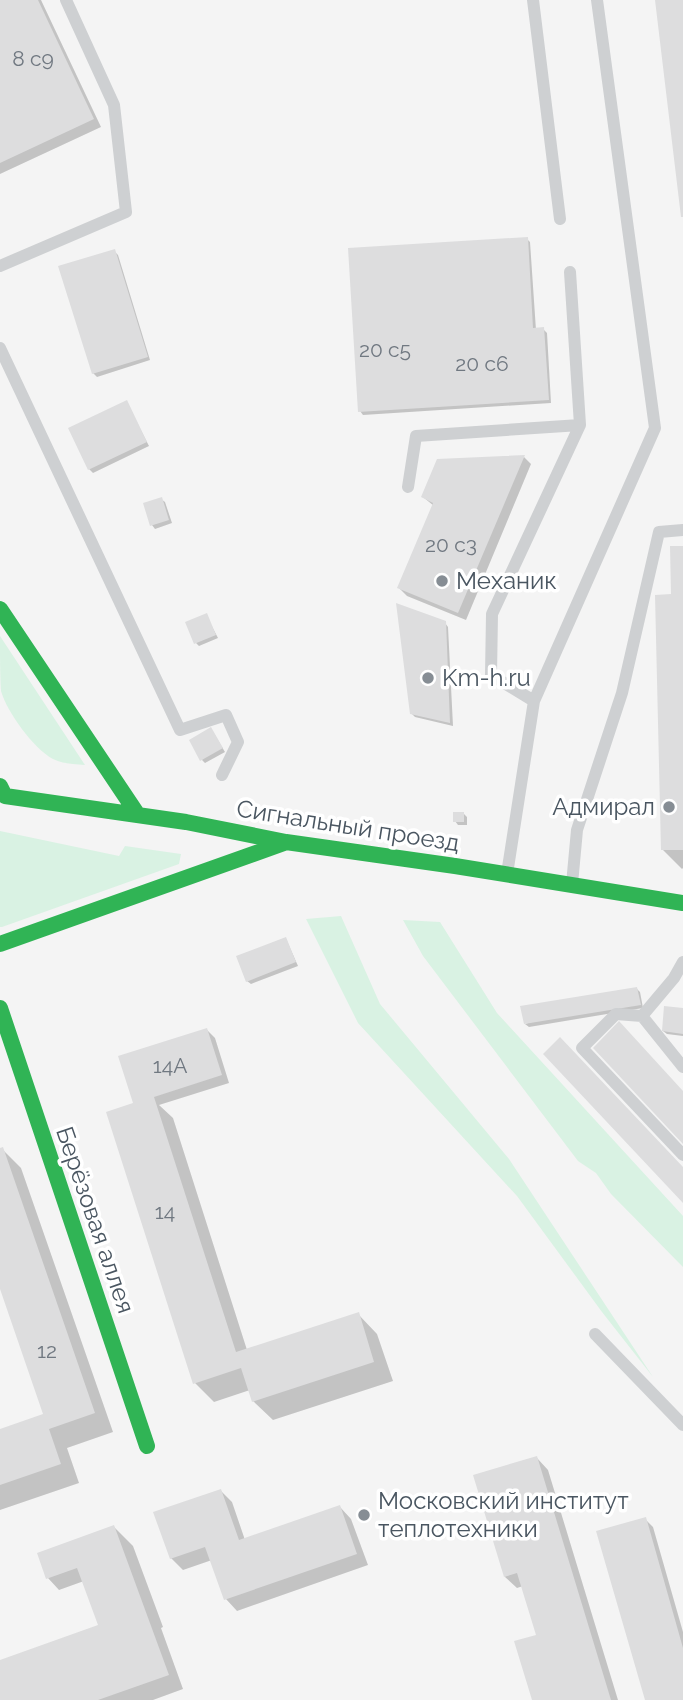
<svg xmlns="http://www.w3.org/2000/svg" width="683" height="1700" viewBox="0 0 683 1700" font-family="Raleway,sans-serif">
<style>
.green{fill:#d9f2e3}
.shadow{fill:#0003}
.building{fill:#ddddde}
.lines{fill:none;stroke-linecap:round;stroke-linejoin:round}
.lane{stroke:#ced0d2;stroke-width:12}
.fast{stroke:#30b455;stroke-width:16}
.poi-dot{fill:#868d94;stroke:#fff;stroke-width:2.5}
.labels{text-anchor:middle;stroke-width:7;stroke-linejoin:round;paint-order:stroke}
.number-label{font-size:21px;fill:#707881}
.poi-label{font-size:24px;fill:#4a5661;stroke:#fff;text-anchor:start}
.street-label{font-size:24px;fill:#4a5661;stroke:#fff}
</style>
<rect width="100%" height="100%" fill="#f4f4f4"/>
<path class="green" d="M0,636L85,765C74,764 63,764 53,759C33,748 7,712 1,691C0,675 0,653 0,636Z
M0,831L119,856L125,846L181,854L179,864L2,927H0Z
M341,916L380,1004L509,1159L653,1377L602,1312L517,1196L358,1023L306,919Z
M403,920L440,922L497,1013L683,1216V1267L611,1194L596,1173L578,1161L423,956Z"/>
<path class="shadow" d="M0,0H41L101,127L0,174Z
M527,239L530,242L536,330L543,329L547,333L551,403L363,415L360,411Z
M114,251L118,255L150,360L97,377L93,373Z
M127,403L149,446L93,473L89,469Z
M524,457L531,464L466,620L407,596L399,588L434,506L423,497Z
M161,499L165,502L172,523L155,529L152,525Z
M683,548V868L682,869L662,849L673,596Z
M206,615L218,638L199,646L196,643Z
M445,623L448,627L453,726L415,717L411,713Z
M211,729L225,752L205,763L202,760Z
M464,814L467,817V825H458L455,821Z
M286,939L298,966L251,984L247,981Z
M637,989L640,992L643,1008L529,1027L525,1024Z
M683,1010V1036L667,1034L663,1031Z
M207,1030L215,1038L229,1083L159,1105L173,1118L247,1350L358,1314L377,1334L393,1381L273,1420L253,1401L250,1390L214,1402L195,1383L136,1104Z
M2,1149L21,1168L113,1432L67,1448L79,1483L0,1510V1431L45,1415L0,1284V1150Z
M537,1458L548,1470L618,1700H534L538,1636L523,1586L517,1588L505,1577Z
M221,1491L232,1502L245,1540L340,1507L351,1519L368,1565L237,1611L226,1599L212,1560L183,1570L171,1558Z
M645,1519L653,1527L683,1632V1700H646Z
M114,1527L133,1546L163,1627L161,1628L183,1689L153,1700H0V1662L100,1626L84,1581L59,1590L48,1578Z"/>
<path class="building" d="M0,0H38L94,119L0,163Z
M655,0H683V217H681Z
M528,237L533,328L544,327L549,400L358,412L348,248Z
M115,249L148,357L92,374L58,266Z
M127,400L147,442L88,470L68,428Z
M525,455L458,613L397,588L433,503L421,497L437,459Z
M162,497L169,520L150,526L143,503Z
M670,546H683V850H661L655,595L671,594Z
M396,603L446,621L450,723L410,714Z
M207,613L216,635L194,644L185,622Z
M211,727L223,748L200,761L189,740Z
M453,812H464V822H453Z
M286,937L296,962L246,982L236,956Z
M637,987L641,1005L524,1024L520,1006Z
M664,1006L683,1008V1034L662,1031Z
M619,1021L683,1091V1144L593,1048Z
M207,1028L222,1075L154,1097L236,1352L359,1312L374,1362L252,1402L241,1368L193,1384L106,1112L133,1103L118,1056Z
M560,1037L683,1167V1203L543,1054Z
M3,1147L95,1413L49,1429L61,1464L0,1485V1429L43,1414L0,1289V1148Z
M537,1456L611,1700H532L514,1641L536,1635L517,1573L504,1577L473,1475Z
M221,1489L239,1540L340,1505L357,1554L224,1600L205,1547L170,1559L153,1512Z
M646,1517L683,1648V1700H645L596,1531Z
M114,1525L169,1675L98,1700H0V1660L98,1625L77,1568L46,1579L37,1553Z"/>
<g class="lines">
<path class="lane" d="M533,0L560,219
M0,266L126,212L114,105L66,0
M0,348L180,730L226,715L238,742L222,775
M408,487L416,436L580,425
M534,701L491,675L492,614L580,425L570,272
M507,874L534,701L655,428L597,0
M572,884L577,830L622,693L659,532L683,530
M642,1016L674,978L683,962
M683,1067L642,1016L616,1014L582,1048L683,1155
M595,1334L683,1425"/>
<path class="fast" d="M0,609L138,815
M0,786L5,796L186,822L286,842L455,866L683,903
M0,944L284,843
M0,1008L147,1446"/>
</g>
<g class="poi-dot">
<circle cx="442" cy="581" r="7"/>
<circle cx="428" cy="678" r="7"/>
<circle cx="669" cy="807" r="7"/>
<circle cx="364" cy="1515" r="7"/>
</g>
<g class="labels">
<g class="number-label">
<text x="33" y="66">8 с9</text>
<text x="385" y="357">20 с5</text>
<text x="482" y="371">20 с6</text>
<text x="451" y="552">20 с3</text>
<text x="170" y="1073">14А</text>
<text x="165" y="1219">14</text>
<text x="47" y="1358">12</text>
</g>
<g class="poi-label">
<text x="456" y="589">Механик</text>
<text x="442" y="686">Km-h.ru</text>
<text x="655" y="815" text-anchor="end">Адмирал</text>
<text x="378" y="1509">Московский институт<tspan x="378" dy="28">теплотехники</tspan></text>
</g>
<g class="street-label">
<text transform="translate(348 826) rotate(9)" y="8">Сигнальный проезд</text>
<text transform="translate(95 1220) rotate(71)" y="8">Берёзовая аллея</text>
</g>
</g>
</svg>
